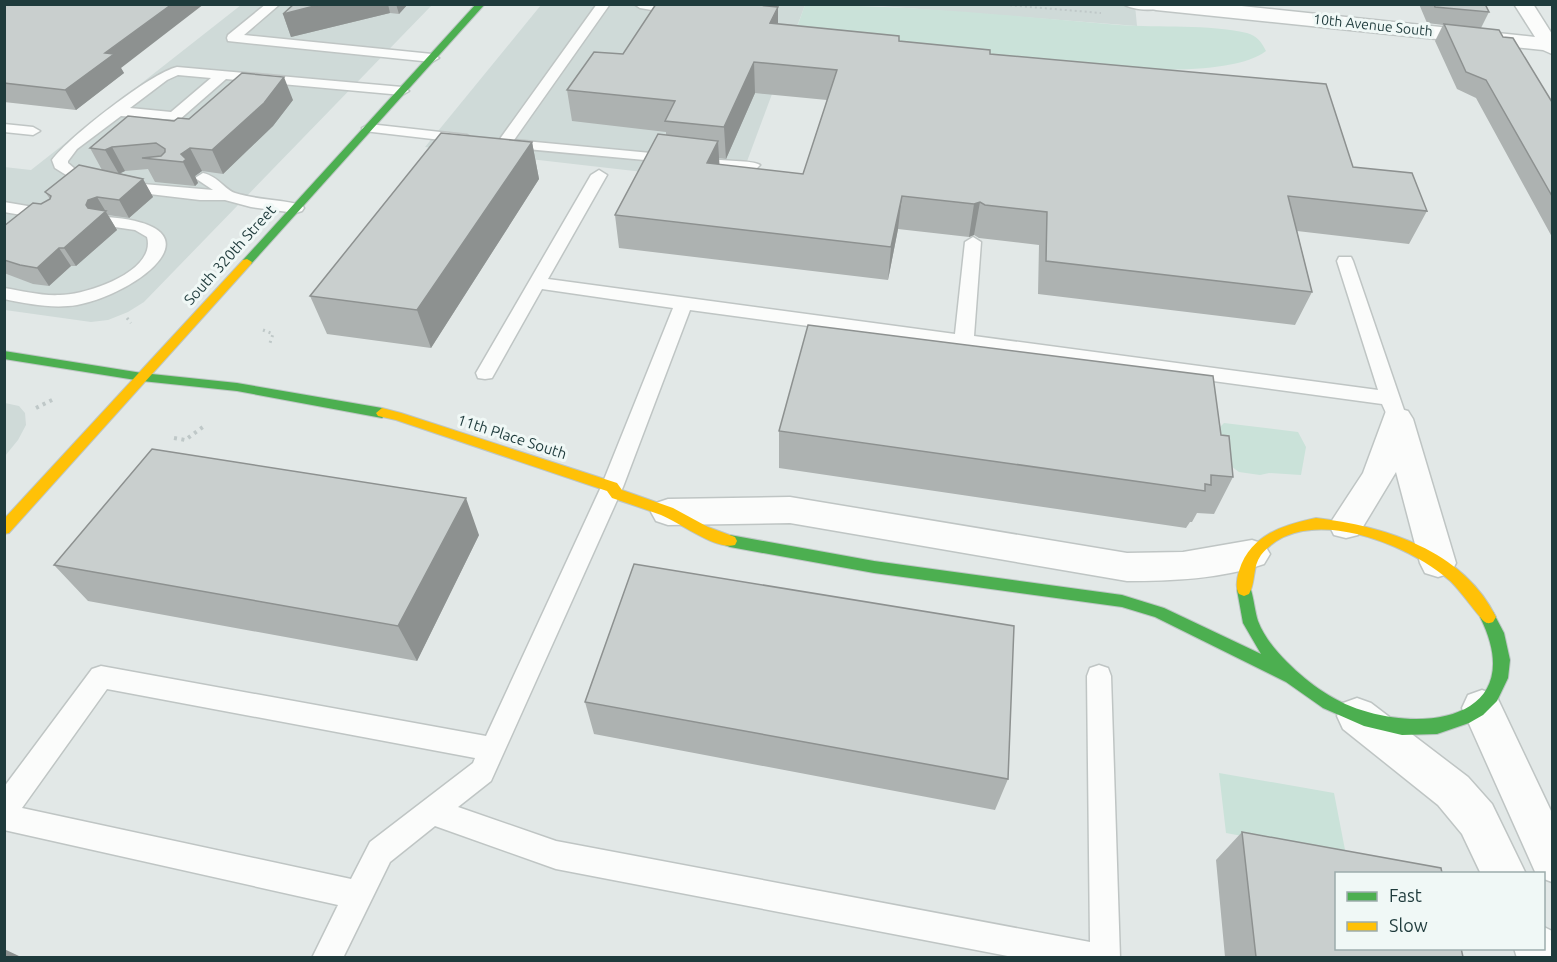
<svg xmlns="http://www.w3.org/2000/svg" width="1557" height="962" viewBox="0 0 1557 962" font-family="Ubuntu,sans-serif">
<style>
.built{fill:#cfdad8}
.green{fill:#cae2d9}
.lines{fill:none;stroke-linecap:round;stroke-linejoin:round}
.lane-casing{stroke:#bfc5c4;stroke-width:3}
.street-casing{stroke:#bfc5c4;stroke-width:3}
.fast-casing{stroke:#bdc6c5;stroke-width:2}
.slow-casing{stroke:#bdc6c5;stroke-width:2}
.path-far2{stroke:#bfc8c8;stroke-width:2;stroke-dasharray:2 3;stroke-linecap:butt}
.path-far1{stroke:#bfc8c8;stroke-width:3;stroke-dasharray:2 4;stroke-linecap:butt}
.path{stroke:#bfc8c8;stroke-width:4;stroke-dasharray:3 4.5;stroke-linecap:butt}
.lane{fill:#fbfcfb;fill-rule:evenodd}
.street{fill:#fbfcfb;fill-rule:evenodd}
.fast{fill:#4caf50;fill-rule:evenodd}
.slow{fill:#ffc107;fill-rule:evenodd}
.wall{fill:#adb2b1;fill-rule:evenodd}
.shaded-wall{fill:#8d9190}
.building{fill:#c9cfce;stroke:#8d9190;stroke-width:1.5}
.labels{text-anchor:middle;stroke-width:6;stroke-linejoin:round;paint-order:stroke}
.far-street-label{font-size:14px;fill:#1f3b3c;stroke:#f0f8f6}
.street-label{font-size:15px;fill:#1f3b3c;stroke:#f0f8f6}
</style>
<rect width="100%" height="100%" fill="#e2e8e7"/>
<path class="built" d="M241,5H432L144,302L128,312L108,320L91,322L5,310L4,167L31,170Z
M541,5H805L739,183L425,147Z
M868,5H1135L1137,26Z
M5,403L19,406L25,413L26,425L18,440L5,456Z"/>
<path class="green" d="M805,5C910,5 1015,16 1119,25C1159,28 1209,24 1247,33C1257,36 1261,41 1266,51C1204,99 883,41 796,30Z
M1224,423L1298,432L1306,447L1301,475L1269,473L1260,475L1239,472L1216,455L1213,434Z
M1219,773L1334,793L1346,855L1226,833Z"/>
<g class="lines">
<g class="lane-casing">
<path id="lane" d="M266,4H280L244,35L432,54L439,58L432,62L228,41L227,38L228,35Z
M597,4H610L514,140L672,155L680,160L677,163L504,147L497,143Z
M634,4H664L685,8L687,11L681,15L640,8Z
M1123,4H1162L1163,6C1155,12 1132,10 1123,4Z
M177,67L402,87L409,91L402,95L226,79L179,120L121,116L77,149L68,161V163L75,169L112,174L143,184L213,190L195,178L203,173C219,177 224,189 235,193C257,200 280,199 302,205L304,208L302,211L296,213L251,207L225,200H200L141,193L110,183L71,178L55,168L52,160C69,137 151,73 177,67ZM178,75L211,78L171,112L130,108L167,80Z
M4,124L33,127L40,131L33,135L4,132Z
M369,124L467,135L474,139L467,143L364,131L362,128Z
M709,159C720,161 754,160 760,165L757,168L735,172L704,167L701,164L704,161Z
M599,170L607,175L548,279L955,334L965,242L973,237L981,242L974,336L1378,390L1337,261L1339,257H1351L1353,261L1404,410L1401,415L1394,417L1387,415L1382,404L690,310L623,487L491,781L458,807L556,841L1090,942L1087,676L1090,668L1099,665L1108,668L1111,676L1120,958H1018L556,869L435,826L390,862L343,958H312L338,905L4,830V787L92,669L101,666L486,736L601,487L673,308L542,289L492,378L485,379L478,378L476,373L591,175ZM107,689L475,758L473,763L370,842L351,879L22,808Z
M4,202L51,210L59,215L51,220L4,212Z
M107,217C225,226 139,293 77,305C53,309 28,304 4,299V288C23,291 41,296 60,295C85,295 157,272 147,237L135,230L101,225L99,222L101,219Z"/>
</g>
<g class="street-casing">
<path id="street" d="M1147,4H1223L1535,37L1514,4H1533L1552,34V54L1543,50L1156,10L1149,8Z
M1397,408L1408,411L1413,419L1456,563L1451,573L1438,577L1425,573L1420,563L1396,472L1358,535L1346,538L1334,535L1329,525L1363,473L1386,411Z
M790,497L1127,553L1183,552L1252,540L1264,544L1270,554L1264,564C1220,579 1173,581 1127,581L790,523L668,525L656,521L651,512L656,503L668,499Z
M1482,690L1496,695L1552,813V882L1544,879V874H1536L1462,708L1468,695Z
M1357,698L1371,703L1468,777L1492,804L1526,874H1481L1462,834L1438,805L1343,729L1337,716L1343,703Z
M1544,927L1552,931V958H1517L1514,948H1544Z"/>
</g>
<g class="fast-casing">
<path id="fast" d="M476,4H485L251,264H243V260Z
M4,351L142,373L237,383L382,408L388,413L382,418L237,391L142,381L4,359Z
M730,535L874,561L1122,595L1164,608L1261,654L1243,623L1237,590L1239,586L1244,584L1249,586L1251,590C1254,600 1255,612 1258,621C1264,637 1276,651 1287,662C1309,684 1337,704 1368,712C1441,733 1526,709 1480,617L1483,612L1488,611L1493,612L1504,633L1510,660L1508,678L1497,701L1483,715L1469,723L1437,734L1402,735L1364,726L1323,708L1286,682L1155,617L1122,607L874,573L730,547L725,545L723,541L725,537Z"/>
</g>
<g class="slow-casing">
<path id="slow" d="M247,259L252,262L251,264L9,533L4,534V519L243,260Z
M382,408L401,413L617,483L622,490L673,508L708,527L735,537L737,541L735,545C717,551 679,522 661,515C645,509 629,504 612,498L607,491L396,420L378,416L376,413Z
M1316,518C1384,526 1463,550 1496,617L1493,622C1490,623 1488,624 1485,622C1481,620 1458,587 1449,580C1408,544 1304,501 1261,555C1252,567 1256,582 1249,594L1244,596L1239,594C1235,588 1237,578 1239,571C1250,535 1283,525 1316,518Z"/>
</g>
<path class="path-far2" d="M974,4H994
M995,4L1101,13"/>
<path class="path-far1" d="M127,318L131,323
M263,330L273,334L269,346"/>
<path class="path" d="M36,408L54,399
M174,438L185,440L203,427"/>
<use href="#lane" class="lane"/>
<use href="#street" class="street"/>
<use href="#fast" class="fast"/>
<use href="#slow" class="slow"/>
</g>
<path class="wall" d="M4,4L121,68L124,73L76,110L4,102Z
M294,4H408L399,14L390,13L291,37L283,14Z
M1419,4H1485L1489,12L1481,28L1503,37L1552,102V237L1476,98L1457,89L1435,41L1443,25L1427,23Z
M778,7V24L990,54L1353,167L1427,211L1409,244L1297,231L1312,292L1295,325L1038,294L1039,245L979,238L974,235L969,237L898,229L888,280L619,248L615,215L666,135V132L572,121L567,90L623,54ZM755,93L827,100L803,174L719,165V158L726,159Z
M293,100L273,126L223,174L202,171L195,176L198,183L195,186L155,182L148,169L125,171L119,173L143,179L153,197L129,218L108,215L117,230L76,266H71L49,286L33,284L4,273V226L50,199L45,192L102,170L90,148L174,121Z
M532,142L539,179L431,348L327,334L310,296Z
M779,431L1221,435L1233,477L1214,514L1197,513L1192,522H1190L1186,528L779,468Z
M479,535L417,661L88,601L54,565Z
M585,702L1008,779L995,810L594,734Z
M1242,832L1463,957H1225L1216,860Z"/>
<path class="shaded-wall" d="M172,4H204L121,68L124,73L76,110L65,90L105,53Z
M322,4H388L390,13L291,37L283,14Z
M396,4H408L399,14Z
M778,7V37L770,23Z
M754,62L755,93L726,159L724,127Z
M284,77L293,100L273,126L223,174L212,150Z
M718,141L720,173L707,163Z
M532,142L539,179L431,348L417,310Z
M112,147L125,171L119,174L105,150Z
M190,148L202,171L195,176L198,183L195,186L183,162L181,154Z
M143,179L153,197L129,218L119,200Z
M902,196L898,229L888,280L891,247Z
M97,197L117,230L76,266L64,248L88,200Z
M980,202L974,235L969,237L974,204Z
M59,248L71,266L49,286L37,268Z
M466,498L479,535L417,661L398,626Z
M4,949L19,956L18,957H4Z"/>
<path class="building" d="M4,4H172L105,53L114,54L65,90L4,83Z
M294,4H322L283,14Z
M656,4H748L778,7L770,23L899,36V41L990,50V54L1326,84L1353,167L1412,173L1427,211L1288,196L1312,292L1046,261L1047,212L985,205L980,202L974,204L902,196L891,247L615,215L658,134L718,141L707,163L803,174L837,70L754,62L724,127L665,121L675,101L567,90L594,52L623,54Z
M1434,4H1485L1489,12L1435,7Z
M1444,24L1499,30L1503,37L1513,38L1552,102V196L1486,80L1466,72Z
M242,73L284,77L264,103L212,150L190,148L181,154L186,159L183,162L142,158L161,156L165,152V149L156,143L112,147L105,150L90,148L128,116L174,121L178,118L189,119Z
M441,133L532,142L417,310L310,296Z
M79,165L143,179L119,200L97,197L88,200L86,205L88,208L106,211L64,248H59L37,268L20,265L4,260V226L33,203L41,204L50,199L51,196L45,192Z
M808,325L1213,376L1221,435L1229,436L1233,477L1211,475V485L1205,484V491L779,431Z
M152,449L466,498L398,626L54,565Z
M634,564L1014,626L1008,779L585,702Z
M1242,832L1441,868L1442,873H1336V948H1461L1463,957H1256Z"/>
<g class="labels">
<g class="far-street-label">
<text transform="translate(1373 25) rotate(6)" y="5">10th Avenue South</text>
</g>
<g class="street-label">
<text transform="translate(230 255) rotate(-48)" y="5">South 320th Street</text>
<text transform="translate(512 437) rotate(18)" y="5">11th Place South</text>
</g>
</g>
<rect width="1557" height="962" fill="none" stroke="#1f3b3c" stroke-width="12"/>
<rect x="1335" y="872" width="210" height="78" fill="#f0f8f6" stroke="#9cacac" stroke-width="1.5"/>
<rect x="1347" y="892" width="30" height="9" fill="#4caf50" stroke="#9cacac" stroke-width="1.5"/>
<text x="1389" y="902" font-size="18" fill="#1f3b3c">Fast</text>
<rect x="1347" y="922" width="30" height="9" fill="#ffc107" stroke="#9cacac" stroke-width="1.5"/>
<text x="1389" y="932" font-size="18" fill="#1f3b3c">Slow</text>
</svg>
